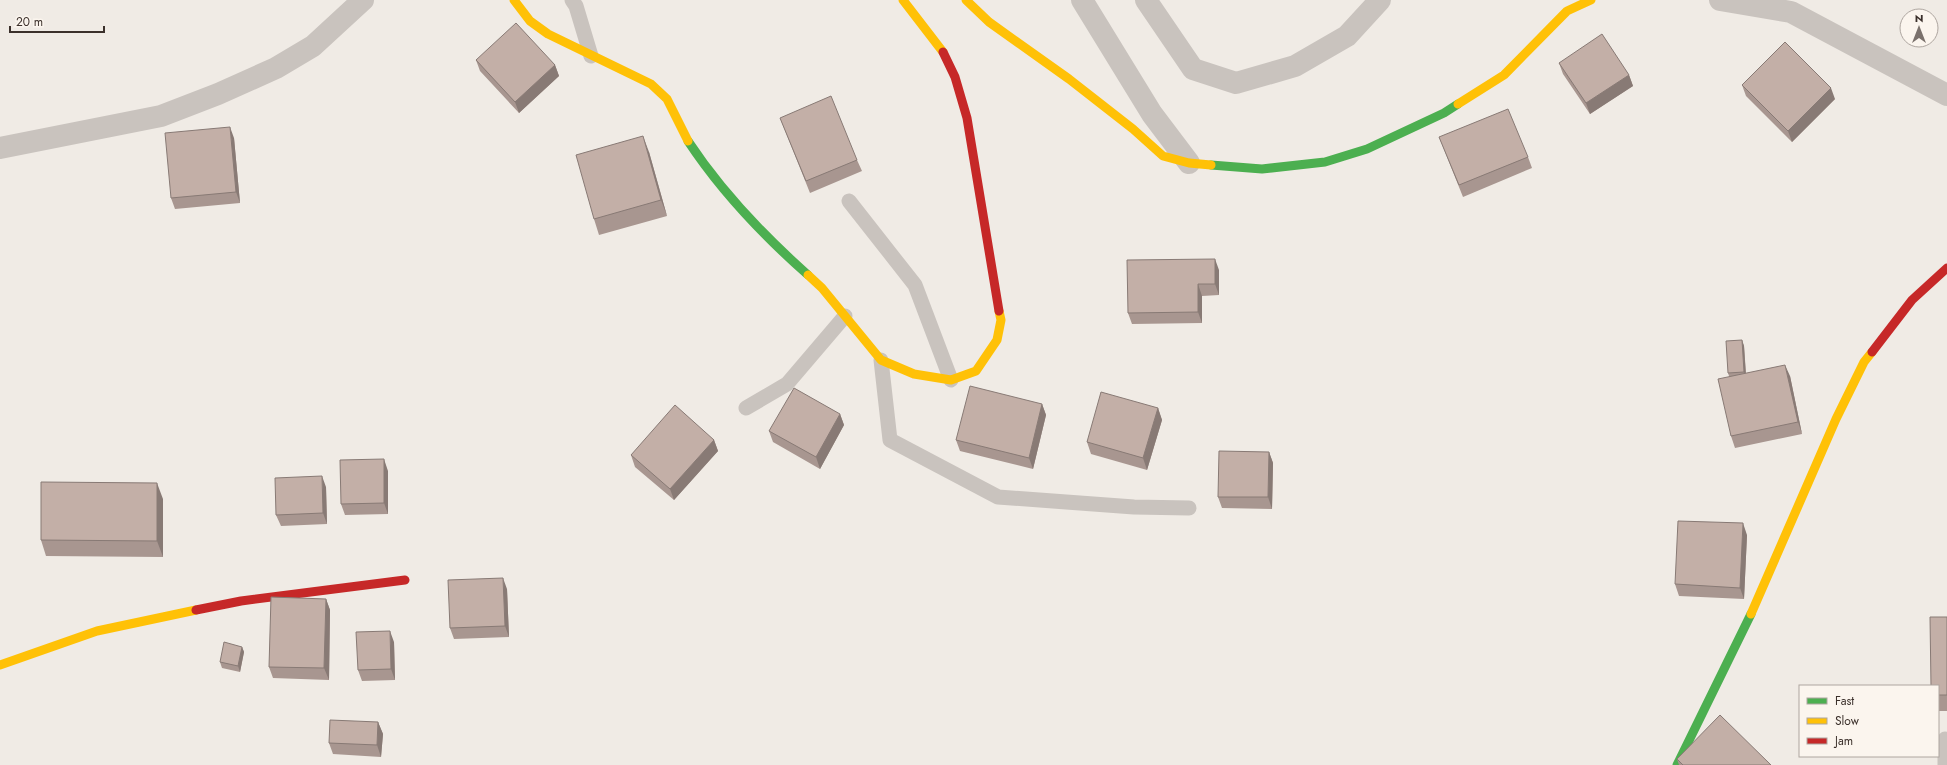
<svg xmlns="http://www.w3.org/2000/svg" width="1947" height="765" viewBox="0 0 1947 765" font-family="Jost,sans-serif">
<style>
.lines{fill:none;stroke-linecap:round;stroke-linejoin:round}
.lane{stroke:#c9c3be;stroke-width:15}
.street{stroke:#c9c3be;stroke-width:22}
.fast{stroke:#4caf50;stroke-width:9}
.slow{stroke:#ffc107;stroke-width:9}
.jam{stroke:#c62828;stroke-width:9}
.wall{fill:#a89690}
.shaded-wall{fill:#887a75}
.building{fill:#c3afa7;stroke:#887a75}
</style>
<rect width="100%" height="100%" fill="#f0ebe5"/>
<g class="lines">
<path class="lane" d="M572,0L576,6L591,56
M849,201L915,285L951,380
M881,360L890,440L998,497L1134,507L1189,508
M746,408L787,384L845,316
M1945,739V765"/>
<path class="street" d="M1082,0L1152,114L1189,163
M1146,0L1193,69L1236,83L1295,66L1347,36L1380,0
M1720,0L1791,12L1947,95
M0,148L161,116L218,94L276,68L313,46L363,0"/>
<path class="fast" d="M688,141C721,191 764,236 808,275
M1211,165L1262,169L1325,162L1367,149L1444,113L1458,104
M1677,765L1751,614"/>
<path class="slow" d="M514,0L530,21L548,34L651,84L667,99L688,141
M903,0L943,52
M966,0L989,22L1069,79L1133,129L1163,156L1189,163L1211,165
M1458,104L1504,75L1567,11L1591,0
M808,275L822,288L881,360L914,374L951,380L976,371L997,340L1001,320L999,311
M1751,614L1836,419L1864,362L1872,352
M0,665L97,631L196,610"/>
<path class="jam" d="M943,52L955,77L967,118L999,311
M1872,352L1912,300L1947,268
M196,610L241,601L405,580"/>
</g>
<path class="wall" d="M476,60L555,65L559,76L519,113L480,71Z
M1559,63L1629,75L1633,86L1590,114L1563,74Z
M1742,85L1835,99L1792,142L1746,96Z
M780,118L857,160L862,171L810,193Z
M1439,137L1528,157L1532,168L1463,197Z
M234,138L240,203L175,209L171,198Z
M649,152L667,216L599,235L594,219Z
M1219,270V295L1202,296V323L1132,324L1128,313Z
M1742,340L1744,346L1746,373L1790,376L1802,434L1735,448L1731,436L1729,376L1728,373Z
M1042,404L1046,415L1033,469L960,451L956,440Z
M1158,408L1162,420L1147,470L1091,454L1087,442Z
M840,414L844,425L820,469L773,442L769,431Z
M714,440L718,451L674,500L635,467L631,455Z
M1269,452L1273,463L1272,509L1222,508L1218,497Z
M388,471V514L345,515L341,504Z
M326,487L327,524L281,526L276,515Z
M163,499V557L46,556L41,540Z
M1747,535L1744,599L1679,596L1675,584Z
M507,589L509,637L454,639L450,628Z
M326,599L330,610L329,680L273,678L269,667Z
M1947,617V711H1938V686Z
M394,642L395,680L362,681L358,670Z
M242,647L244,652L240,672L222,668L220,662Z
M378,722L383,734L381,757L333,754L329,743Z
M1677,759L1771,765H1679Z"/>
<path class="shaded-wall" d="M555,65L559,76L519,113L515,102Z
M1629,75L1633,86L1590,114L1586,103Z
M1831,88L1835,99L1792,142L1788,131Z
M230,127L234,138L240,203L236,192Z
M643,136L649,152L667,216L661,200Z
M1215,259L1219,270V295L1215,284Z
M1198,284L1202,296V323L1198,312Z
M1742,340L1744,346L1746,378L1744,372Z
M1785,365L1790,376L1802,434L1798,422Z
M1042,404L1046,415L1033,469L1029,458Z
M1158,408L1162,420L1147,470L1143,458Z
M840,414L844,425L820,469L816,457Z
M714,440L718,451L674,500L670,489Z
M1269,452L1273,463L1272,509L1268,497Z
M384,459L388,471V514L384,503Z
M322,476L326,487L327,524L323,513Z
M157,483L163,499V557L157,541Z
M1743,523L1747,535L1744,599L1740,588Z
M503,578L507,589L509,637L505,626Z
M326,599L330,610L329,680L324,668Z
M390,631L394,642L395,680L391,669Z
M242,647L244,652L240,672L238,666Z
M378,722L383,734L381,757L377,745Z"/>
<path class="building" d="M516,23L555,65L515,102L476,60Z
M1602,34L1629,75L1586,103L1559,63Z
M1785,42L1831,88L1788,131L1742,85Z
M831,96L857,160L806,181L780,118Z
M1508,109L1528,157L1459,185L1439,137Z
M230,127L236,192L171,198L165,133Z
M643,136L661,200L594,219L576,155Z
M1215,259V284H1198V312L1128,313L1127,260Z
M1742,340L1744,372L1728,373L1726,341Z
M1785,365L1798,422L1731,436L1718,379Z
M970,386L1042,404L1029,458L956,440Z
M794,388L840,414L816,457L769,431Z
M1101,392L1158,408L1143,458L1087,442Z
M675,405L714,440L670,489L631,455Z
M1219,451L1269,452L1268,497H1218Z
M384,459V503L341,504L340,460Z
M322,476L323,513L276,515L275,478Z
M41,482L157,483V541L41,540Z
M1678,521L1743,523L1740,588L1675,584Z
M503,578L505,626L450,628L448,580Z
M271,597L326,599L324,668L269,667Z
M1930,617H1947V695H1938V686H1931Z
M390,631L391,669L358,670L356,632Z
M224,642L242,647L238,666L220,662Z
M1720,715L1771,765H1683L1677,759Z
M330,720L378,722L377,745L329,743Z"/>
<rect x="1799" y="685" width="140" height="72" fill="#fbf5ee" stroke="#aea6a0"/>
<rect x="1807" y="698" width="20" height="6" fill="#4caf50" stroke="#aea6a0"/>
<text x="1835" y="705" font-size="12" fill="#3b302b">Fast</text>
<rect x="1807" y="718" width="20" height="6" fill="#ffc107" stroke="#aea6a0"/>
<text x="1835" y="725" font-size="12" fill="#3b302b">Slow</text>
<rect x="1807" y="738" width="20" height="6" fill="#c62828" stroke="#aea6a0"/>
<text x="1835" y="745" font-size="12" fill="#3b302b">Jam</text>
<g transform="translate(1919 28)"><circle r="19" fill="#fbf5ee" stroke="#aea6a0"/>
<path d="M0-3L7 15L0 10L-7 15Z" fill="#7a716c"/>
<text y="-6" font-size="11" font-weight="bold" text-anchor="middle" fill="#3b302b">N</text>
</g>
<path d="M10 26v6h94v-6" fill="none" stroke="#3b302b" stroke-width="2"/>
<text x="16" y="26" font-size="12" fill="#3b302b" stroke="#fbf5ee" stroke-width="3" paint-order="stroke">20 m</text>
</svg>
